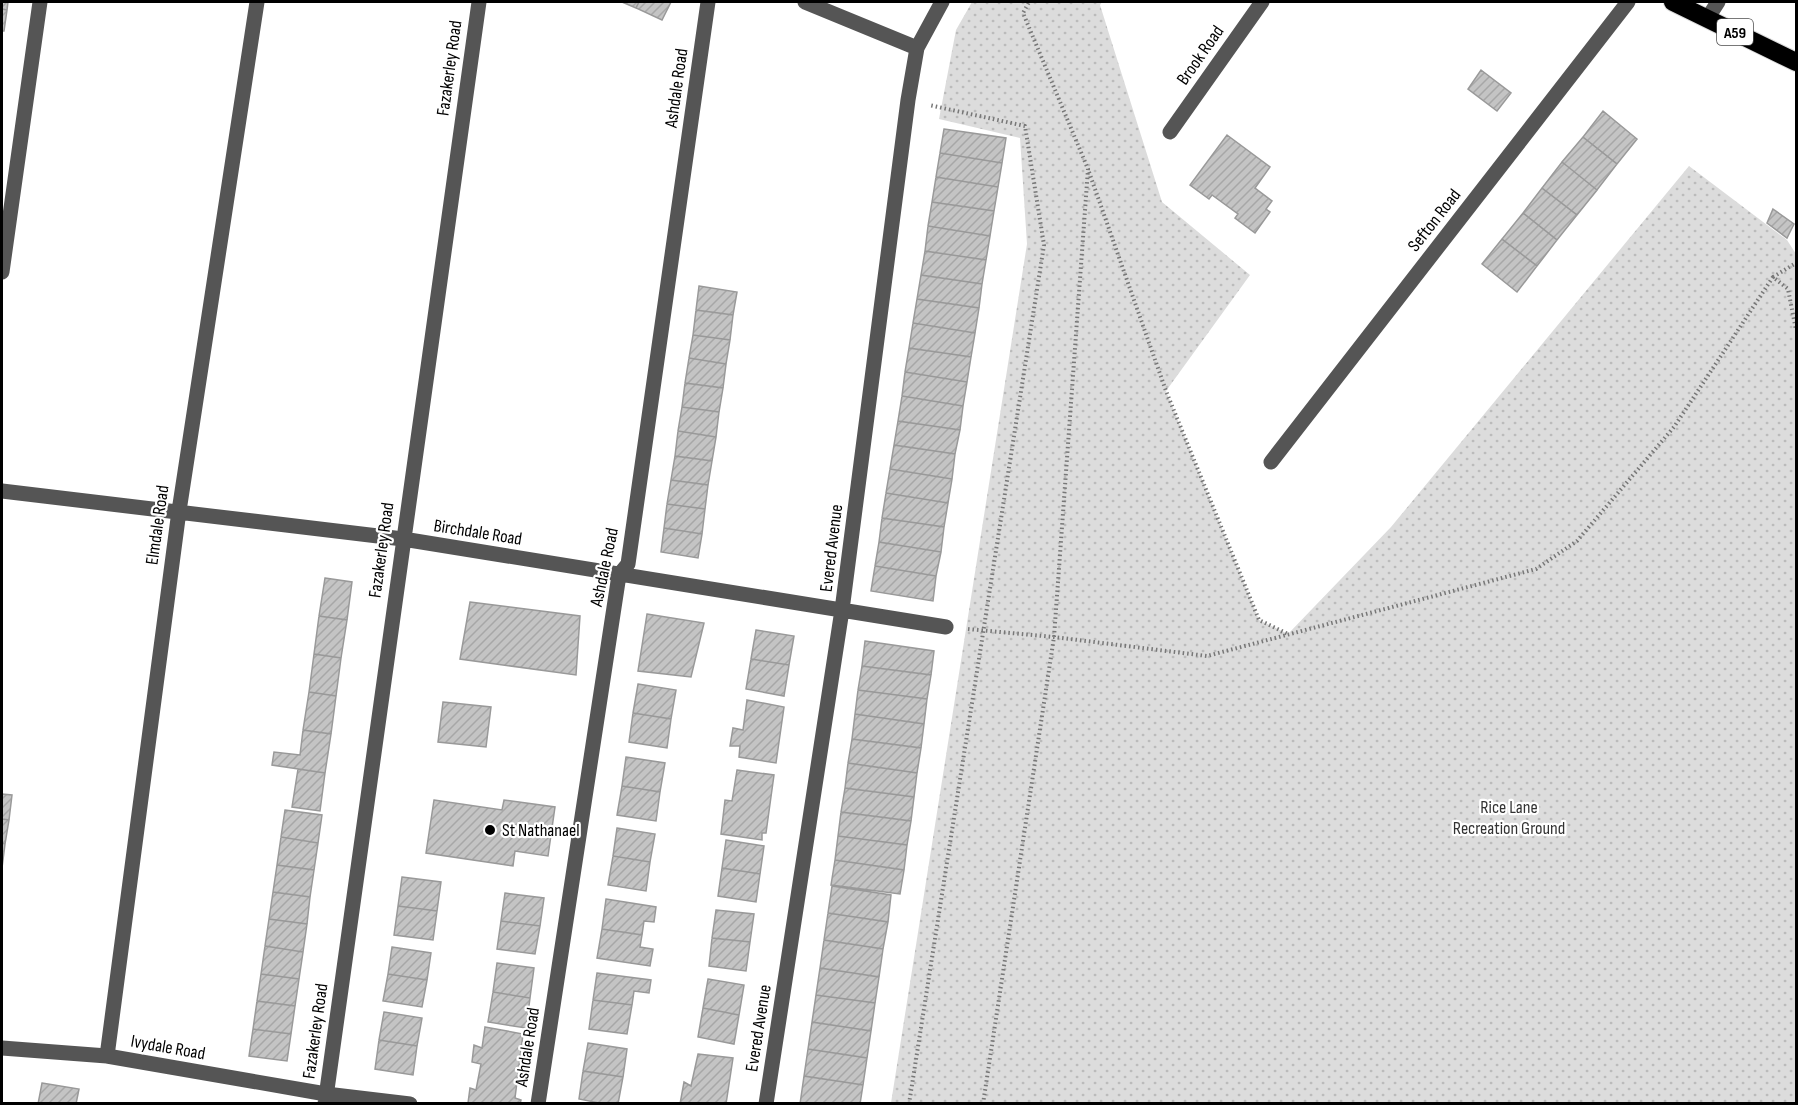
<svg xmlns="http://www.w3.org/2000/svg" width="1798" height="1105" viewBox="0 0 1798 1105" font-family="'Sofia Sans Condensed',sans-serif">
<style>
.park{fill:url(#park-dots)}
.building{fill:url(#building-hatch);stroke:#999;stroke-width:1.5}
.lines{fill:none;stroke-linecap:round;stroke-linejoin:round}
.highway-casing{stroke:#dbdbdb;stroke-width:20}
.path{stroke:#777;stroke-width:4;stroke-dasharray:1.5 3;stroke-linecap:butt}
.minor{stroke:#555;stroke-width:15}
.highway{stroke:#000;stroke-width:18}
.poi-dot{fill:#000;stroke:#fff;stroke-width:2}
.labels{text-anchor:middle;stroke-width:4.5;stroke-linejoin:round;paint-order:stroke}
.shield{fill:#fff;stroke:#4c4c4c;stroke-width:1.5}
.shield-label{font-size:16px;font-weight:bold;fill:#000}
.street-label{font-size:18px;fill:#000;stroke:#fff}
.park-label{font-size:18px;fill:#333;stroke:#fff}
.poi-label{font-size:18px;fill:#000;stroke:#fff;text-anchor:start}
</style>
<defs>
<pattern id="park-dots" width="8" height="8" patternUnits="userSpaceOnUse" patternTransform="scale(1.5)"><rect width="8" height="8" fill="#dcdcdc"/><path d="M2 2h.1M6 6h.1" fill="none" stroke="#bbb" stroke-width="1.8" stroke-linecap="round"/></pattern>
<pattern id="building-hatch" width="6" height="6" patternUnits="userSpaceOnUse" patternTransform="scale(1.5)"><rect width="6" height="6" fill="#c4c4c4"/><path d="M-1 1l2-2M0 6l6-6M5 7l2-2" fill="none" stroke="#a7a7a7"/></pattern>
</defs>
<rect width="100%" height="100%" fill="#fff"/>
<path class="park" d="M972,2H1102L1100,5L1162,202L1250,275L1166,391L1259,620L1288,634L1391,527L1689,166L1787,240L1796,254V1103H891L1027,244L1020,138L939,119L956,30Z"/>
<path class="building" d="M2,2H8L7,10L2,9Z
M622,2H639L636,8Z
M639,2H671L662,20L636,8Z
M2,9L7,10L4,31H2Z
M1481,70L1511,93L1497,111L1468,89Z
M1603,111L1637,139L1617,164L1583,137Z
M944,129L1006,138L1002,163L940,153Z
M1227,135L1270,167L1255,188L1272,201L1266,209L1270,212L1255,233L1235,218L1238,214L1212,195L1209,199L1190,185Z
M1583,137L1617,164L1597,190L1562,162Z
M940,153L1002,163L998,187L936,177Z
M1562,162L1597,190L1577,215L1542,188Z
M936,177L998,187L994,211L932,202Z
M1542,188L1577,215L1557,240L1523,213Z
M932,202L994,211L990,236L928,226Z
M1773,209L1794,224L1787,238L1767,223Z
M1523,213L1557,240L1537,266L1502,239Z
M928,226L990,236L986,260L925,251Z
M1502,239L1537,266L1517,292L1482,264Z
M925,251L986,260L982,284L921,275Z
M921,275L982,284L979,308L917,299Z
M699,286L737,292L733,315L696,310Z
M917,299L979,308L975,333L913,323Z
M696,310L733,315L730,340L693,335Z
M913,323L975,333L971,357L909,348Z
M693,335L730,340L726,364L689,358Z
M909,348L971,357L967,382L905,372Z
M689,358L726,364L723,388L685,383Z
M905,372L967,382L963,406L902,396Z
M685,383L723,388L719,412L682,407Z
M902,396L963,406L960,430L898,421Z
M682,407L719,412L716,437L678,431Z
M898,421L960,430L955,454L894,445Z
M678,431L716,437L712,461L675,456Z
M894,445L955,454L952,479L890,469Z
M675,456L712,461L708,485L671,480Z
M890,469L952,479L948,503L886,493Z
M671,480L708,485L705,509L667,504Z
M886,493L948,503L944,527L882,518Z
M667,504L705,509L702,534L664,528Z
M882,518L944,527L941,552L879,542Z
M664,528L702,534L698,558L661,552Z
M879,542L941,552L936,576L875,566Z
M875,566L936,576L933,601L871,591Z
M325,578L352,582L347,620L319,616Z
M470,602L580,616L576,675L460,659Z
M647,614L704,623L691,677L638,671Z
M319,616L347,620L341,658L314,654Z
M756,630L794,636L789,665L751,659Z
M865,641L934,651L931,675L862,666Z
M314,654L341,658L336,696L309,692Z
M751,659L789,665L784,696L746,689Z
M862,666L931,675L927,699L858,690Z
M638,684L676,690L671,719L633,713Z
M858,690L927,699L924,724L855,714Z
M309,692L336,696L331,734L303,730Z
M747,700L784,707L776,763L739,757L740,746H730L733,728L743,730Z
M443,702L491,707L486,747L438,742Z
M633,713L671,719L667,748L629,742Z
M855,714L924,724L921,748L852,739Z
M303,730L331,734L325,773L272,765L274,752L300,755Z
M852,739L921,748L917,773L848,763Z
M626,757L665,763L660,792L622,786Z
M848,763L917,773L914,797L845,788Z
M298,769L325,773L320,811L292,807Z
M737,770L774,775L766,833H762V840L721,834L725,800L732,801Z
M622,786L660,792L656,821L617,815Z
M845,788L914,797L911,821L841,812Z
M2,794L12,795L9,820L2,819Z
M434,800L502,810L504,800L555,807L548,856L515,851L513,866L426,853Z
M285,810L322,815L318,843L281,837Z
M841,812L911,821L907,845L838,836Z
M2,819L9,820L5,844L2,843Z
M617,828L655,834L650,862L613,856Z
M838,836L907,845L904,870L835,860Z
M281,837L318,843L314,870L277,865Z
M726,840L764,846L760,874L722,868Z
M2,843L5,844L2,868Z
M613,856L650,862L646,891L608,885Z
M835,860L904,870L900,894L831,885Z
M277,865L314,870L310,897L273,892Z
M722,868L760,874L756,902L718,896Z
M402,877L441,882L437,911L398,906Z
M832,886L891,895L888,922L828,913Z
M273,892L310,897L307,924L269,919Z
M505,893L544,898L540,926L501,921Z
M606,899L656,907L654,922L644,921L642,935L602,929Z
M398,906L437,911L433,940L394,935Z
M716,910L754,914L750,942L712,938Z
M828,913L888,922L883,949L824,940Z
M269,919L307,924L303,952L265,946Z
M501,921L540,926L535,954L497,949Z
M602,929L642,935L640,947L653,949L650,966L597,958Z
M712,938L750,942L746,971L709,966Z
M824,940L883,949L879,977L820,968Z
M265,946L303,952L299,979L261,974Z
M392,947L431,953L427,980L388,974Z
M497,963L534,968L530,998L493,992Z
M820,968L879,977L875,1003L816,995Z
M597,973L651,980L649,993L634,991L632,1005L593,1000Z
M261,974L299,979L295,1006L257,1001Z
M388,974L427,980L422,1007L383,1001Z
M708,979L744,985L739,1015L703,1008Z
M493,992L530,998L526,1028L488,1022Z
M816,995L875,1003L871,1031L812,1022Z
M593,1000L632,1005L627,1034L589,1029Z
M257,1001L295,1006L291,1034L253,1029Z
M703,1008L739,1015L734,1044L698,1037Z
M384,1012L422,1018L417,1046L379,1040Z
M812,1022L871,1031L867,1058L808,1049Z
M485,1027L523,1034L515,1098L521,1100L520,1104L468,1103L470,1088L476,1090L481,1064L472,1062L474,1045L482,1048Z
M253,1029L291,1034L287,1061L249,1056Z
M379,1040L417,1046L413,1075L375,1069Z
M588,1043L627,1049L623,1077L583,1071Z
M808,1049L867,1058L863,1085L804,1076Z
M698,1054L733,1058L726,1104H680L684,1082L691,1086Z
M583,1071L623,1077L618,1104H604L579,1099Z
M804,1076L863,1085L860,1104H800Z
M42,1083L79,1089L76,1104H38Z"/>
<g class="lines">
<g class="highway-casing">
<path id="highway" d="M1673,2L1796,62"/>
</g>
<path class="path" d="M1089,172L1166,391L1259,620L1288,634
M1773,277L1796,263
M968,629L1054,637L1207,656L1536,569L1577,541L1674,427L1773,277L1788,289L1796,330
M909,1104L1044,245L1025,126L929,105
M983,1104L1054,637L1088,169L1023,13L1029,2"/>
<path class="minor" d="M805,2L917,48
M1707,19L1718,2
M1170,132L1262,2
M2,272L40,2
M1271,462L1628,2
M2,491L403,539L946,627
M2,1048L107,1056L326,1094L410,1104
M107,1056L179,511L257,2
M325,1104L479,2
M538,1104L619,575L628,564L708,2
M766,1104L842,610L908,100L917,48L942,2"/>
<use href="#highway" class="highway"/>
</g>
<circle class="poi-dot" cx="490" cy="830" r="6"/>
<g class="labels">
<rect class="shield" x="1717" y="19" width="36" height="26" rx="4.5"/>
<g class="shield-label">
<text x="1735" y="38">A59</text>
</g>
<g class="street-label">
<text transform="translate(1200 55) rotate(-55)" y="6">Brook Road</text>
<text transform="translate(449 68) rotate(-82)" y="6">Fazakerley Road</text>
<text transform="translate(676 88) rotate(-82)" y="6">Ashdale Road</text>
<text transform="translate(1434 220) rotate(-52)" y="6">Sefton Road</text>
<text transform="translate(157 525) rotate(-82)" y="6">Elmdale Road</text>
<text transform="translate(478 532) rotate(9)" y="6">Birchdale Road</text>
<text transform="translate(831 548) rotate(-83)" y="6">Evered Avenue</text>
<text transform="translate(381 550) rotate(-82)" y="6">Fazakerley Road</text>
<text transform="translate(604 567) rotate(-78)" y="6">Ashdale Road</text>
<text transform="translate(758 1028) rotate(-81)" y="6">Evered Avenue</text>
<text transform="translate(315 1031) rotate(-82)" y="6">Fazakerley Road</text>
<text transform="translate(168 1047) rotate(10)" y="6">Ivydale Road</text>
<text transform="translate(527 1047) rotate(-81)" y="6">Ashdale Road</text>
</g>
<g class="park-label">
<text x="1509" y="813">Rice Lane<tspan x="1509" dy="21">Recreation Ground</tspan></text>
</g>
<g class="poi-label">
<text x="502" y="836">St Nathanael</text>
</g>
</g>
<rect width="1798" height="1105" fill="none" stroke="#000000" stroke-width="6"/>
</svg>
